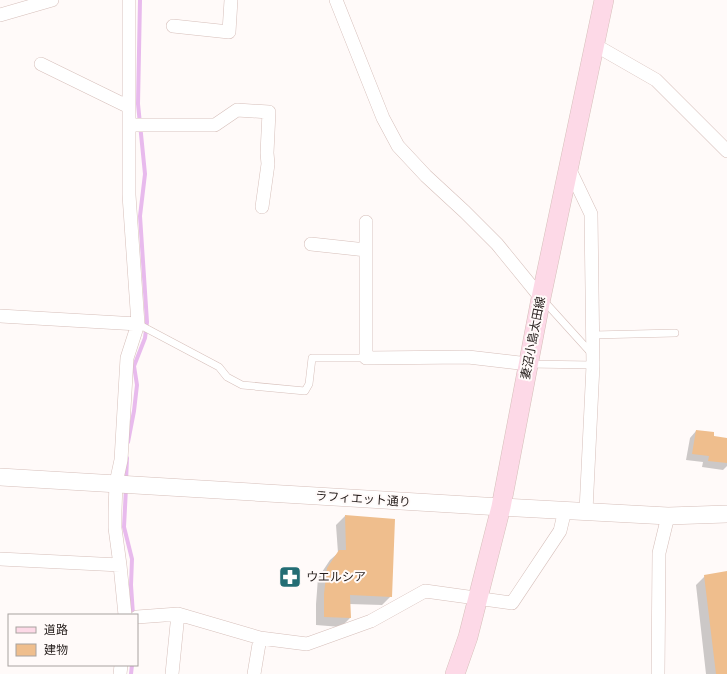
<svg xmlns="http://www.w3.org/2000/svg" width="727" height="674" viewBox="0 0 727 674" font-family="Figtree,'Noto Sans JP',sans-serif">
<style>
.shadow{fill:#0003}
.lines{fill:none;stroke-linecap:round;stroke-linejoin:round}
.stream{stroke:#e8baed;stroke-width:4}
.building{fill:#efbe8d}
.service-casing{stroke:#d6bfba;stroke-width:8}
.minor-casing{stroke:#d6bfba;stroke-width:14}
.tertiary-casing{stroke:#d6bfba;stroke-width:18}
.secondary-casing{stroke:#d6bfba;stroke-width:20}
.service{stroke:#fff;stroke-width:7}
.minor{stroke:#fff;stroke-width:13}
.tertiary{stroke:#fff;stroke-width:17}
.secondary{stroke:#fdd9e7;stroke-width:19}
.labels{text-anchor:middle;stroke-width:4;stroke-linejoin:round;paint-order:stroke}
.street-label{font-size:12px;fill:#251d1b;stroke:#fffaf9}
.poi-label{font-size:12px;fill:#251d1b;stroke:#fffaf9;text-anchor:start}
</style>
<rect width="100%" height="100%" fill="#fffaf9"/>
<path class="shadow" d="M696,431L713,437L727,439V466L723,470L702,467L703,462L686,460L690,438Z
M345,516L391,596L382,605L349,604L350,618L341,627L316,625V604L318,578L330,560L338,553L336,525Z
M727,572V674H706L696,585L705,576Z"/>
<g class="lines">
<path class="stream" d="M128,442L134,411L137,385L134,366L145,338L147,322L140,216L145,174L138,104L140,0
M126,482L127,458
M126,488L124,527L132,559L131,585L133,615
M131,674L132,665"/>
</g>
<path class="building" d="M696,430L714,432V436L727,438V463L708,461L709,456L692,454Z
M345,515L395,519L392,597L350,595L351,618L324,617V594L327,568L339,550H346Z
M727,571V674H716L704,575Z"/>
<g class="lines">
<g class="service-casing">
<path id="service" d="M544,301L592,354
M138,324L219,367L227,377L242,385L305,391L309,384L312,358H366
M593,335L675,333
M528,364L593,365"/>
</g>
<g class="minor-casing">
<path id="minor" d="M336,0L383,118L398,146L426,176L465,212L497,244L541,298
M0,15L52,0
M173,26L229,32L231,0
M595,45L656,80L727,151
M41,64L129,107
M129,125H215L237,110L269,112L267,153L268,164L262,207
M569,168L591,214L593,365L586,511
M366,222V358L468,357L528,364
M311,244L366,250
M0,316L138,324
M0,559L120,565
M125,615L120,565L115,528V511L116,483L121,460L127,358L138,324L129,195V0
M137,617L178,614L260,638L307,644L371,621L425,591L512,603L560,531L565,510
M120,674L121,665
M172,674L178,614
M254,674L260,638
M658,674L659,553L668,516"/>
</g>
<g class="tertiary-casing">
<path id="tertiary" d="M0,477L501,507L668,516L727,514"/>
</g>
<g class="secondary-casing">
<path id="secondary" d="M455,674L468,637L501,507L541,298L604,0"/>
</g>
<use href="#service" class="service"/>
<use href="#minor" class="minor"/>
<use href="#tertiary" class="tertiary"/>
<use href="#secondary" class="secondary"/>
</g>
<defs>
<g id="pharmacy-square" transform="scale(1.15)"><rect x="-9" y="-9" width="18" height="18" rx="4" fill="#236d74" stroke="#fffaf9"/><path d="M-2-6h4v4h4v4h-4v4h-4v-4h-4v-4h4Z" fill="#fff"/></g>
</defs>
<g fill-rule="evenodd">
<use href="#pharmacy-square" x="290" y="577"/>
</g>
<g class="labels">
<g class="street-label">
<text transform="translate(533 338) rotate(-79)" y="4">妻沼小島太田線</text>
<text transform="translate(363 499) rotate(4)" y="4">ラフィエット通り</text>
</g>
<g class="poi-label">
<text x="306" y="581">ウエルシア</text>
</g>
</g>
<rect x="8" y="614" width="130" height="52" fill="#fffaf9" stroke="#a8a2a0"/>
<rect x="16" y="627" width="20" height="6" fill="#fdd9e7" stroke="#a8a2a0"/>
<text x="44" y="634" font-size="12" fill="#251d1b">道路</text>
<rect x="16" y="644" width="20" height="12" fill="#efbe8d" stroke="#a8a2a0"/>
<text x="44" y="654" font-size="12" fill="#251d1b">建物</text>
</svg>
